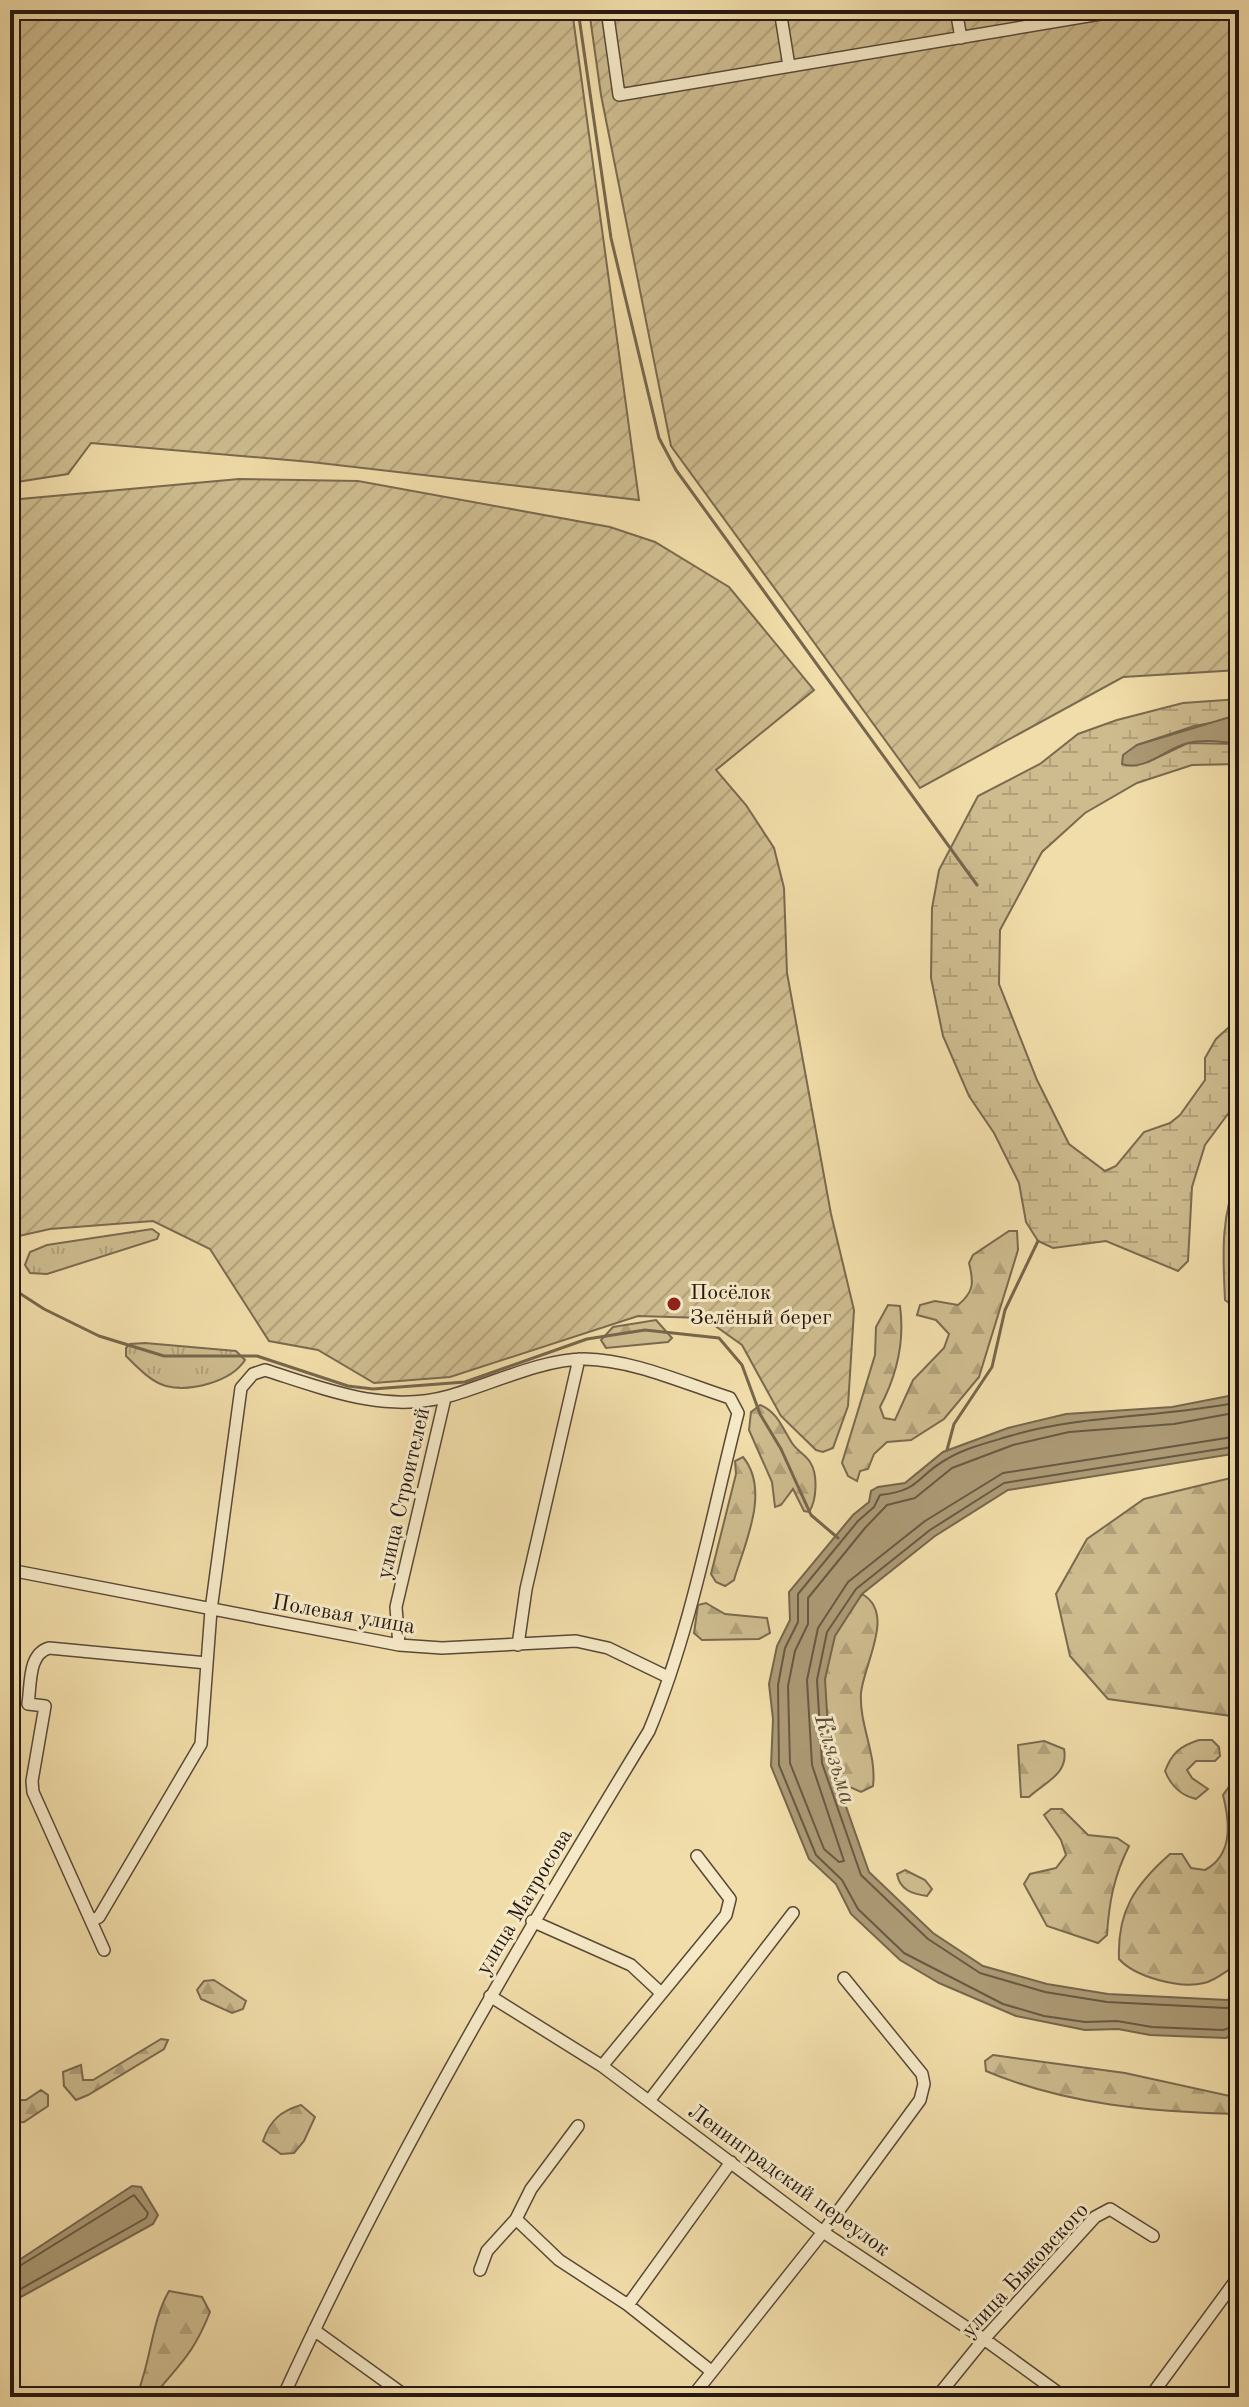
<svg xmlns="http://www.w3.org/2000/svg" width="1249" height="2407" viewBox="0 0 1249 2407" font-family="'Old Standard TT',serif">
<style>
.grass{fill:url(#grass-tufts);stroke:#7a6a50;stroke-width:2}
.forest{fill:url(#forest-firs);stroke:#7a6a50;stroke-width:2}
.wetland{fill:url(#wetland-marsh);stroke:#7a6a50;stroke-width:2}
.garden{fill:url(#garden-furrows);stroke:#7a6a50;stroke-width:2}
.water{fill:#ac9a75;stroke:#76664d;stroke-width:2}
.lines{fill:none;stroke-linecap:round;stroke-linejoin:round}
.shore{stroke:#685943;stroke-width:2}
.stream{stroke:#76664d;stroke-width:3}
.minor-casing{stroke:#584937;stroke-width:14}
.minor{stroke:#f6e9c7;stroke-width:11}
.poi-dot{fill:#8f2418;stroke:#f6e9c7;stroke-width:3}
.labels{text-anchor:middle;stroke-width:6;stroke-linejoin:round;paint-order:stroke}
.poi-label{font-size:22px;fill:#251811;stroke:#f6e9c7;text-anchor:start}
.street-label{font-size:22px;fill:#251811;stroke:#f6e9c7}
.water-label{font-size:24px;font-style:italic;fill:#5b4c39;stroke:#f6e9c7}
</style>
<defs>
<pattern id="grass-tufts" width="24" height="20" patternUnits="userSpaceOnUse" patternTransform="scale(2)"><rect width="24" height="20" fill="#cebc8f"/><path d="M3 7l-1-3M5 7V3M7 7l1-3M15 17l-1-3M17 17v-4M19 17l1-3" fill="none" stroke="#b1a17a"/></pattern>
<pattern id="forest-firs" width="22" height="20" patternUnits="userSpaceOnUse" patternTransform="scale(2)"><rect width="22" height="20" fill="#cebc8f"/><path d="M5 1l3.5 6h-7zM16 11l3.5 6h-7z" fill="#b1a17a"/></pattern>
<pattern id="wetland-marsh" width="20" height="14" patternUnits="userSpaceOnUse" patternTransform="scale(2)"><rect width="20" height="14" fill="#cebc8f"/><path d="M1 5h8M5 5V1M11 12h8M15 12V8" fill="none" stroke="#b1a17a"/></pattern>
<pattern id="garden-furrows" width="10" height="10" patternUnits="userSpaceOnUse" patternTransform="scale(2)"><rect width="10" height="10" fill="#cebc8f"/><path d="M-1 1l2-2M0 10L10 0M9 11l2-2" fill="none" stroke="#b1a17a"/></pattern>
</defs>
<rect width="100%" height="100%" fill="#f1dda9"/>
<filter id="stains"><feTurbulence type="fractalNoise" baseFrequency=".0025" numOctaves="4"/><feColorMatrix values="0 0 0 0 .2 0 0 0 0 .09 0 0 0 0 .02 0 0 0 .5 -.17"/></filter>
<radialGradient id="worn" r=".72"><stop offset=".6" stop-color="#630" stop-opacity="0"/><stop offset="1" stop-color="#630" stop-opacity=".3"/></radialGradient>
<path class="grass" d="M152,1229L159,1234L157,1239L47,1274L30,1273L25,1265L30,1252L47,1245Z
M145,1343L236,1351L245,1360C231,1382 190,1392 166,1386C151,1382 137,1367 126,1356V1348L130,1344Z"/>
<path class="forest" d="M1239,1175V1310L1225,1300C1223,1258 1220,1214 1239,1175Z
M1009,1231H1017L1018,1250L979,1377L944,1419L911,1440L887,1442L874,1454L868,1469L860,1471L857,1481L848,1476L842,1463L875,1355L876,1327L888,1305L900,1306C905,1343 897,1375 880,1407L884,1418L895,1420L913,1380L944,1348L949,1334L936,1320L917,1315L920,1305L935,1301L958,1305C974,1292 974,1283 969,1263L973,1255Z
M656,1320L672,1338L668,1342L606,1348L601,1340L613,1327Z
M760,1405C777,1411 783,1429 792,1443C797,1451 806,1455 810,1462C818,1474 817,1500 809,1512L804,1511L793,1489L781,1505L775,1507L772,1482L749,1430L751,1412Z
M743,1457C771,1491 744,1545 734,1580L725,1586L716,1582L711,1574L736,1474L735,1461Z
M1239,1476V1717L1108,1699L1070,1656L1056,1594L1087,1539L1144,1499Z
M862,1594C896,1613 864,1663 861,1693C859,1725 877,1754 873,1786L861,1792L836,1781C822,1740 819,1678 834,1637C840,1622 853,1608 862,1594Z
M706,1603L725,1614L767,1618L770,1633L759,1639L702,1640L694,1633L698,1605Z
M10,1680L17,1684V1747L10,1750Z
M1199,1740H1212L1219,1747L1220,1756L1215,1761H1196L1187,1770L1192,1778L1208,1789L1196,1799C1180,1795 1171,1786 1165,1771C1172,1753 1180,1746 1199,1740Z
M1044,1741L1064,1749C1069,1774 1045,1782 1029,1797H1021L1018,1745Z
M1239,1773V1969L1233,1967C1225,1972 1214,1981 1204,1983C1180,1989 1135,1977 1119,1959C1117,1911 1135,1885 1170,1854H1182L1191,1868L1205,1870C1233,1855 1230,1823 1223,1795Z
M1051,1809H1062L1088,1835L1117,1838L1129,1846C1114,1876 1109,1902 1107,1935L1098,1943L1047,1926L1024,1884L1030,1874L1056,1868L1066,1855L1061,1840L1044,1815Z
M905,1870L925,1880L932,1889L927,1896C912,1894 900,1890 897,1874Z
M214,1980L246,2001L243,2009L232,2013L201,1999L197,1990L204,1981Z
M161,2039L168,2040L164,2049L88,2095L76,2100L64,2086L63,2072L81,2065L83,2080H93Z
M993,2055L1125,2073L1239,2098V2114C1153,2112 1066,2105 986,2071L985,2061Z
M41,2090L48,2095V2106L24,2122L10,2123V2100H26Z
M301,2105L315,2117L304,2141L294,2153L281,2154L263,2141C270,2120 281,2111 301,2105Z
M169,2291L202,2297L210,2312C193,2355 180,2363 153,2397H136C151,2363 151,2322 169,2291Z"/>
<path class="wetland" d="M1239,699V718L1194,726L1137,745L1148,762L1188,743L1239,744V764L1192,765L1137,783L1085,813L1042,852L1000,930L999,984L1037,1080L1069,1144L1105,1171L1116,1166L1144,1132L1170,1123L1180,1115L1205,1080V1058L1216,1039L1239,1018V1099L1205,1145L1192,1187L1188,1261L1178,1271L1106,1241L1053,1248L1038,1241L1026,1222L1019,1183L994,1133L969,1096L943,1036L931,978L932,908L939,870L978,796L1040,764L1078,734L1117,720L1183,703Z"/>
<path class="garden" d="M10,10H572L639,500L311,462L91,443L68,474L10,483Z
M589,10H1239V670L1123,677L920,788L671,446L601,95Z
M239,479L358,481L610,527L655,542L729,587L814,690L716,770L746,805L774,848L784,888L787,973L831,1214L854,1310L848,1406L833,1448L823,1452L816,1450L781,1416L742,1345L704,1318L638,1316L450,1377L374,1383L318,1350L269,1341L210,1249L153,1221L50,1229L10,1238V500Z"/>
<path class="water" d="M1230,717L1239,718V744C1222,742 1204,739 1188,743C1166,748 1145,772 1122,764L1123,755L1137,745Z
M1239,1394V1453L1008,1490L935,1536L862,1594L835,1636L825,1679L830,1761L869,1872L933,1933L983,1966L1047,1984L1108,1994L1227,2000L1239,1997V2031L1226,2038L1150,2035L1118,2029L1085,2030L1016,2016L939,1983L900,1960L851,1914L836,1884L809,1859L771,1766L773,1719L769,1684L777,1646L790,1620L789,1592L853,1515L869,1502L871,1491L878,1487L905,1483L943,1452L1008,1428L1066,1414L1172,1407Z
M132,2186L141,2187L158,2215L153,2224L10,2303V2266Z"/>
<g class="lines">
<path class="shore" d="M1239,1402C1163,1418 1083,1414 1010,1436C990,1442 965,1448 947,1459C916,1476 921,1491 880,1495L874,1507L858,1521L798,1594V1622L785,1648L778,1685L779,1765L816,1855L842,1880L858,1909L904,1953L1003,2004L1044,2016L1085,2022L1117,2021L1152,2027L1223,2030L1239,2025
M1239,1412L1174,1424L1069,1432L1013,1445L952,1468L915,1498L887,1505L865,1528L808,1598V1624L795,1651L788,1686L790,1763L824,1849L839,1862L844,1861L812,1765L807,1680L818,1628L848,1582L925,1521L1003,1473L1239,1436
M1239,1446L1004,1483L930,1530L856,1589L827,1632L817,1680L822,1763L861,1875L928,1939L980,1973L1045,1992L1107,2002L1226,2008L1239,2005
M10,2272L134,2195L148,2213L146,2218L10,2295"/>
<path class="stream" d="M578,10L611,238L659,438L676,470L977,885
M10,1287L44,1309L99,1336L164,1356H257L348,1386L373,1389L465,1382L587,1339L645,1330L719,1338L742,1365L760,1414L781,1449L811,1515L838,1538
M947,1450L954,1424L992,1367L1005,1310L1038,1241"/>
<g class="minor-casing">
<path id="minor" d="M607,10L619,95L1124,10
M780,10L789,66
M956,10L961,38
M10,1570L399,1645L442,1648L576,1641L608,1648L668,1677
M399,1645L396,1607L445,1398
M518,1645L526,1589L579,1359
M93,1920L99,1917L201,1744L211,1610L241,1388L253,1374L265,1370C325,1389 385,1414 449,1396C489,1385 542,1359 584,1359C634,1360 683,1383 730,1398L738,1413C711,1519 691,1630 649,1731C517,1947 388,2167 283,2397
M532,1921L631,1965L660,1992
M104,1950L33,1792L32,1781L45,1706L28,1704C31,1684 28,1654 49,1648L207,1663
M490,1996L602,2066L823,2232L984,2339L1064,2397
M602,2066L726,1915L730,1899L697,1856
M649,2101L793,1913
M516,2219L559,2260L628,2305L711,2371
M480,2270L487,2251L516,2219L531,2189L578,2126
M628,2305L731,2162
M314,2330L407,2397
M692,2397L823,2232L920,2100L924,2084L922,2074L844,1978
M937,2397L984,2339L1095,2217L1110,2209L1153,2236
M1150,2397L1239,2276"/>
</g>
<use href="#minor" class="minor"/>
</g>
<circle class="poi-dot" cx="674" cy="1304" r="8"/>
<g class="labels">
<g class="poi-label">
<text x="690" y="1299">Посёлок<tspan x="690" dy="25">Зелёный берег</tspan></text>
</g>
<g class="street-label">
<text transform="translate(402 1493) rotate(-77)" y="8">улица Строителей</text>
<text transform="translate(344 1613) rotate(10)" y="8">Полевая улица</text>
<text transform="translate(523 1901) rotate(-59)" y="8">улица Матросова</text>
<text transform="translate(790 2179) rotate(36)" y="8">Ленинградский переулок</text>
<text transform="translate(1024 2269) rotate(-47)" y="8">улица Быковского</text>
</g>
<g class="water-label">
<text transform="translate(836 1759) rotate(73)" y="8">Клязьма</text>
</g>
</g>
<rect width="1249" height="2407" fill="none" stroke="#f1dda9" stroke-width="40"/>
<rect x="12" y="12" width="1225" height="2383" fill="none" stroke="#251811" stroke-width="4"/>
<rect x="20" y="20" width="1209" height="2367" fill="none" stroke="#251811" stroke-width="2"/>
<rect width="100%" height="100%" filter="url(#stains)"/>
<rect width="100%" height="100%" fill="url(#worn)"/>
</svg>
